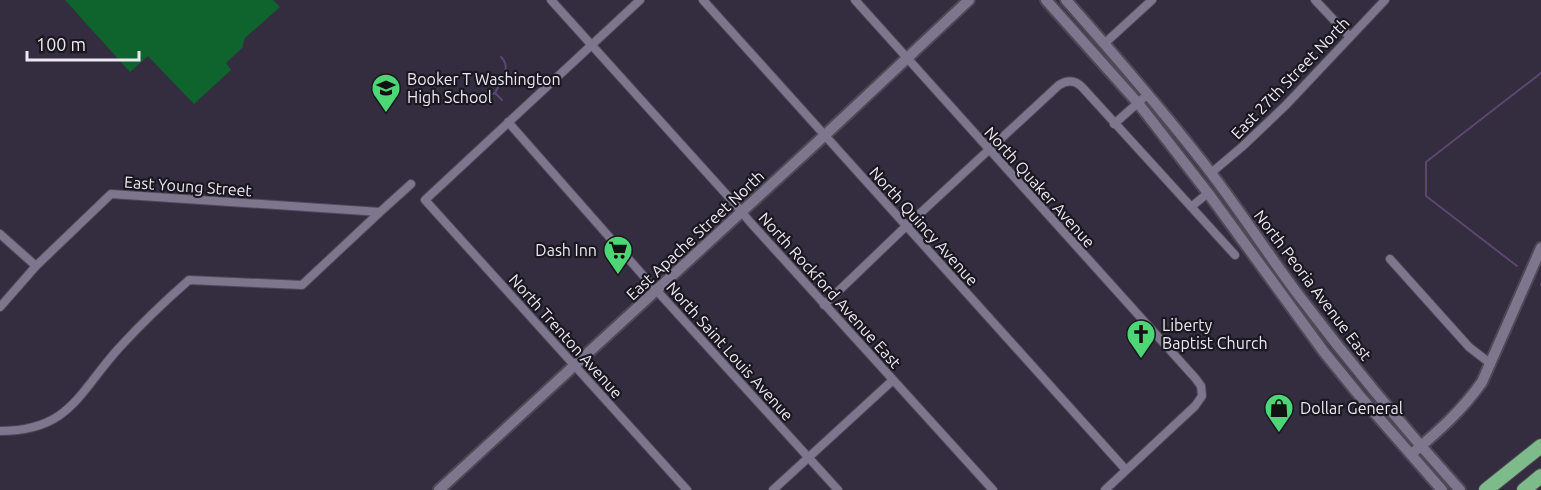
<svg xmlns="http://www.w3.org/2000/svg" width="1541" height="490" viewBox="0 0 1541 490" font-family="Ubuntu,sans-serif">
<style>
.green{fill:#0f642e}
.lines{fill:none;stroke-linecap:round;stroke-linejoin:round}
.stream{stroke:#5b486f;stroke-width:2}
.street-casing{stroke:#4e4857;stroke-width:10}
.secondary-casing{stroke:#4e4857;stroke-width:14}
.highway-casing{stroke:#4e4857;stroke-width:16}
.street{stroke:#7e768c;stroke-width:8}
.secondary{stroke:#7e768c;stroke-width:10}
.highway{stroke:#7dbc8a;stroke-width:14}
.labels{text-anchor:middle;stroke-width:4.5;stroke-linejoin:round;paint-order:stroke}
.street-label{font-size:16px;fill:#ece8f4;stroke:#1a1720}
.poi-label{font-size:16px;fill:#ece8f4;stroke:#1a1720;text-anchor:start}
</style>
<rect width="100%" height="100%" fill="#342d40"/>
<path class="green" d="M65,0H273L280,7L245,38L242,48L226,63L231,70L194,104L148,56L130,72Z"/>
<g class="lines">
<path class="stream" d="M501,57C512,67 501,81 495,93L502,100
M471,104L495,93
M1517,266L1426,196V162L1541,73
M1541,284V285"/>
<g class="street-casing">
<path id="street" d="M551,0L735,204L750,222L993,490
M640,0L425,200L687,490
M703,0L1126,470
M855,0L1196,379L1201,386L1202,396L1195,406L1105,490
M1315,0L1350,37
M1105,43L1152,0
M508,122L648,281L838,490
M1114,124L1148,94
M1211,173L1243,146L1286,105L1385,0
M1191,207L1208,193
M0,234L36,266
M1390,259L1469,347L1491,364
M824,305L901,231L1059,85C1067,80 1075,80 1082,87L1235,255
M0,307L36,266L111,194L380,212L411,184
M0,431C70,431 79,392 119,348C141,324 165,301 189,280L302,285L380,212
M773,490L893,380"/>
</g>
<g class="secondary-casing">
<path id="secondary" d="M1046,0L1138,103L1208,193L1324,352L1359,395L1442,490
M1066,0C1112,52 1158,105 1201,160C1236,204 1266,252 1300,297C1350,363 1404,428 1460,490
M1415,451C1440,430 1463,409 1482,382L1541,248
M439,490L824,136L969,0"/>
</g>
<g class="highway-casing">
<path id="highway" d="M1486,490L1541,446
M1524,490L1541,476"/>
</g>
<use href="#street" class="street"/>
<use href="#secondary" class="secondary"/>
<use href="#highway" class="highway"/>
</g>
<defs>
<g id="school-pin" transform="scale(1.5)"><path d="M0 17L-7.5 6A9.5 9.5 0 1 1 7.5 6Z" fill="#4cd676" stroke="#1a1720"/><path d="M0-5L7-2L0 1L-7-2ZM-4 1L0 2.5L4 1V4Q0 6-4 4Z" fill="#111"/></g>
<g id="supermarket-pin" transform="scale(1.5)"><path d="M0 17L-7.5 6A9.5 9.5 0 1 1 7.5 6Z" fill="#4cd676" stroke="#1a1720"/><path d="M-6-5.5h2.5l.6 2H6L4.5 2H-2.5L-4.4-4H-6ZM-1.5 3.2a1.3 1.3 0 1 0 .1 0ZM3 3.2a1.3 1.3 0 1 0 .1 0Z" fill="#111"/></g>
<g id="church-pin" transform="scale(1.5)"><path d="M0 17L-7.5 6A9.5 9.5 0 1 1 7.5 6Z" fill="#4cd676" stroke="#1a1720"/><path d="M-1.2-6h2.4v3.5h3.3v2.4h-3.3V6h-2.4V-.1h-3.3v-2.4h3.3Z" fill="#111"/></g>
<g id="shop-pin" transform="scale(1.5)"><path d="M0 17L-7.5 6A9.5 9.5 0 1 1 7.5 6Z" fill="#4cd676" stroke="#1a1720"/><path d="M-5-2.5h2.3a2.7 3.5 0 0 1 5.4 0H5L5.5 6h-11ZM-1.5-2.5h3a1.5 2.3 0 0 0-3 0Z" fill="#111"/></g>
</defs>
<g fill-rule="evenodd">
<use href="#school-pin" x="386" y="88"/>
<use href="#supermarket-pin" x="618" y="250"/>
<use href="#church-pin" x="1141" y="334"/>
<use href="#shop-pin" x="1279" y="408"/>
</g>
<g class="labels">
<g class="street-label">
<text transform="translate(1290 78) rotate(-46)" y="6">East 27th Street North</text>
<text transform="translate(188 186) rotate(4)" y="6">East Young Street</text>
<text transform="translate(1040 187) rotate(48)" y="6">North Quaker Avenue</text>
<text transform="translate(924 226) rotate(48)" y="6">North Quincy Avenue</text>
<text transform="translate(695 235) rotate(-43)" y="6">East Apache Street North</text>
<text transform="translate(1313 285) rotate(53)" y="6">North Peoria Avenue East</text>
<text transform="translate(830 290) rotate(48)" y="6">North Rockford Avenue East</text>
<text transform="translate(566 336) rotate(48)" y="6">North Trenton Avenue</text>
<text transform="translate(730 351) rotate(48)" y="6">North Saint Louis Avenue</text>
</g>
<g class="poi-label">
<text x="407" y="85">Booker T Washington<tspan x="407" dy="18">High School</tspan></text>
<text x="597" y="256" text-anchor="end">Dash Inn</text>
<text x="1162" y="331">Liberty<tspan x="1162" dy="18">Baptist Church</tspan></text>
<text x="1300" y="414">Dollar General</text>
</g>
</g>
<path d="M27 51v9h112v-9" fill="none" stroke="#ece8f4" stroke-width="3"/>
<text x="36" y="51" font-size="18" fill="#ece8f4" stroke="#1a1720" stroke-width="4.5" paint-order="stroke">100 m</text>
</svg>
